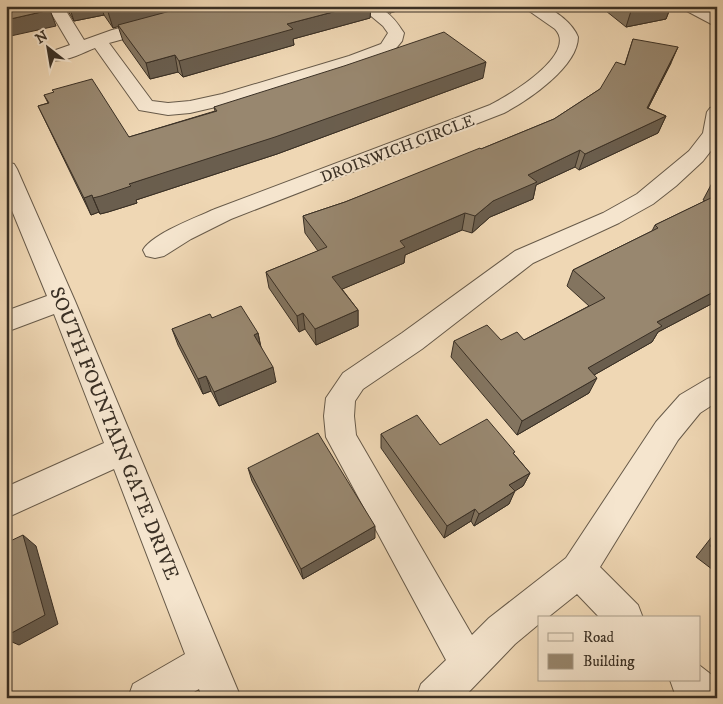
<svg xmlns="http://www.w3.org/2000/svg" width="723" height="704" viewBox="0 0 723 704" font-family="'IM FELL DW Pica',serif">
<style>
.lines{fill:none;stroke-linecap:round;stroke-linejoin:round}
.minor-casing{stroke:#675a49;stroke-width:2}
.minor{fill:#f5e5ce;fill-rule:evenodd}
.wall{fill:#83745f;stroke:#3a3025}
.shaded-wall{fill:#6a5e4e;stroke:#3a3025}
.building{fill:#98876f;stroke:#3a3025}
.labels{text-anchor:middle;stroke-width:4;stroke-linejoin:round;paint-order:stroke}
.far-street-label{font-size:16px;fill:#3a3025;stroke:#f5e5ce}
.street-label{font-size:20px;fill:#3a3025;stroke:#f5e5ce}
</style>
<rect width="100%" height="100%" fill="#efd7b4"/>
<filter id="stains"><feTurbulence type="fractalNoise" baseFrequency=".004" numOctaves="4"/><feColorMatrix values="0 0 0 0 .2 0 0 0 0 .09 0 0 0 0 .02 0 0 0 .5 -.17"/></filter>
<radialGradient id="worn" r=".72"><stop offset=".6" stop-color="#630" stop-opacity="0"/><stop offset="1" stop-color="#630" stop-opacity=".3"/></radialGradient>
<g class="lines">
<g class="minor-casing">
<path id="minor" d="M47,6H63L84,40L112,30L206,6H234L232,9L109,43L152,101L168,103L190,101L222,94L349,56L381,44L388,33L383,26L359,6C384,6 391,13 404,33L402,41L393,52L361,64L233,103L190,113L168,115L139,110L95,48C82,53 64,63 50,60L47,56L50,52L70,45Z
M522,6C528,6 536,5 542,6C556,10 573,24 578,37C578,67 527,101 504,113L231,219L191,239L164,256L155,258L146,256L143,250C152,234 197,217 215,209L490,105C508,96 579,54 555,29Z
M681,6H701L717,15V27L683,9Z
M717,106V143L703,161L676,186L653,204L619,223L533,263L422,349L363,389L355,401L354,416L356,435L472,635L489,618L566,558L656,422L680,395L707,379L717,375V402L700,413L678,440L600,567L638,605L643,618H600L577,594L547,618H539V624L515,644L463,698H416L421,684L446,660L326,437L324,416L326,398L343,373L402,333L515,251L603,213L637,194L689,151L703,133L707,112L710,108Z
M6,162L14,164L17,169L75,301L241,698H202L199,689L184,698H128L133,684L185,654L114,469L6,518V487L104,443L54,314L6,332V311L47,296L6,196Z
M699,665L717,679V698H680L675,694L670,680H699Z"/>
</g>
<use href="#minor" class="minor"/>
</g>
<path class="wall" d="M65,6H371L370,18L293,39L294,45L183,77L178,72L150,79L123,41L118,26L113,28L104,15L74,21Z
M377,6H414L390,13Z
M591,6H671L666,19L626,27L601,7L595,9Z
M633,39L671,63L648,108L666,116L658,133L579,170L575,167L536,185L533,199L490,217L472,233L462,230L405,255L404,263L342,289L358,310V326L316,345L305,329L299,332L269,288L266,272L318,251L305,233L303,216L345,202L481,149L554,119L600,89L625,64Z
M483,78L277,154L136,200L137,203L108,212L100,214L99,212L91,215L38,106L48,103L44,95L129,137L215,111L214,107Z
M717,179V301L658,332L652,342L594,375L589,393L517,435L451,357L454,341L524,340L589,306L567,286L573,270L652,231L655,225L705,201L703,200L712,183Z
M212,318L258,333L261,347L276,382L219,406L211,391L203,394L178,345L172,329Z
M381,434L440,445L514,454L530,473L523,486L514,491L509,504L474,526L471,521L444,538L381,448Z
M248,468L375,538L303,579L252,481Z
M717,530V573L696,557Z"/>
<path class="shaded-wall" d="M69,6H101L104,15L74,21Z
M132,6H197L113,28L108,12Z
M356,6H371L370,18L293,39L294,45L183,77L179,61L287,24Z
M390,6H414L390,13Z
M596,6H601L595,9Z
M658,6H671L666,19L626,27L631,11Z
M50,10L56,26L6,37V20Z
M678,47L671,63L640,124L647,108Z
M175,55L178,72L150,79L146,63Z
M486,62L483,78L277,154L136,200L137,203L108,212L100,214L93,198L129,184Z
M666,116L658,133L579,170L585,154Z
M580,150L575,167L536,185L533,199L490,217L472,233L475,216L493,201L528,175Z
M92,195L99,212L91,215L84,198Z
M465,213L462,230L405,255L404,263L333,293L332,277L400,241Z
M717,290V301L658,332L652,342L580,383L588,368L657,322Z
M358,310V326L316,345L315,329Z
M303,313L305,329L299,332L297,316Z
M258,333L261,349L254,335Z
M273,367L276,382L219,406L214,392Z
M206,376L211,391L203,394L198,379Z
M597,378L589,393L517,435L522,421Z
M530,473L523,486L504,498L509,485Z
M515,491L509,504L474,526L479,514Z
M475,509L471,521L444,538L447,526Z
M375,526V538L303,579L301,569Z
M23,535L36,546L58,624L19,645L12,642L6,645V633Z"/>
<path class="building" d="M6,6H48L50,10L6,20Z
M104,6H132L108,12Z
M189,6H356L287,24L293,29L179,61L175,55L146,63L118,25Z
M625,6H658L631,11Z
M444,32L486,62L275,137L129,184L131,186L101,196L93,198L92,195L84,198L38,106L49,103L44,95L54,92L52,90L92,79L129,137L217,111L214,107L344,66Z
M633,39L678,47L647,108L666,116L585,154L580,150L528,175L537,182L493,201L475,216L465,213L400,241L405,247L332,277L358,310L315,329L303,313L297,316L266,272L327,247L303,216L345,202L480,148L481,149L554,119L600,89L616,62L625,65Z
M717,179V185L712,183Z
M717,195V290L657,322L662,326L588,368L597,378L522,421L454,341L487,325L501,340L517,332L524,340L605,298L573,270L658,228L655,225Z
M241,306L258,333L254,335L273,367L214,392L206,376L198,379L172,329L210,314L212,318Z
M417,415L440,445L487,419L515,452L513,453L530,473L509,485L515,491L479,514L475,509L447,526L381,434Z
M318,433L375,526L301,569L248,468Z
M23,535L45,615L6,636V543Z
M717,537V551L710,546Z"/>
<g class="labels">
<g class="far-street-label">
<text transform="translate(397 148) rotate(-21)" y="6">DROINWICH CIRCLE</text>
</g>
<g class="street-label">
<text transform="translate(115 433) rotate(68)" y="7">SOUTH FOUNTAIN GATE DRIVE</text>
</g>
</g>
<rect width="723" height="704" fill="none" stroke="#efd7b4" stroke-width="25"/>
<rect x="8" y="8" width="708" height="689" fill="none" stroke="#3a3025" stroke-width="2.5"/>
<rect x="12" y="12" width="698" height="679" fill="none" stroke="#3a3025"/>
<rect x="538" y="616" width="162" height="65" fill="#f5e5ce" stroke="#aa9d8a"/>
<rect x="548" y="633" width="25" height="8" fill="#f5e5ce" stroke="#aa9d8a"/>
<text x="583" y="642" font-size="15" fill="#3a3025">Road</text>
<rect x="548" y="654" width="25" height="15" fill="#98876f" stroke="#aa9d8a"/>
<text x="583" y="666" font-size="15" fill="#3a3025">Building</text>
<g transform="translate(48 48) rotate(329)" stroke="#f5e5ce" stroke-width="4" paint-order="stroke">
<path d="M0-4L9 19L0 12L-9 19Z" fill="#3a3025"/>
<text y="-8" font-size="14" font-weight="bold" text-anchor="middle" fill="#3a3025">N</text>
</g>
<rect width="100%" height="100%" filter="url(#stains)"/>
<rect width="100%" height="100%" fill="url(#worn)"/>
</svg>
